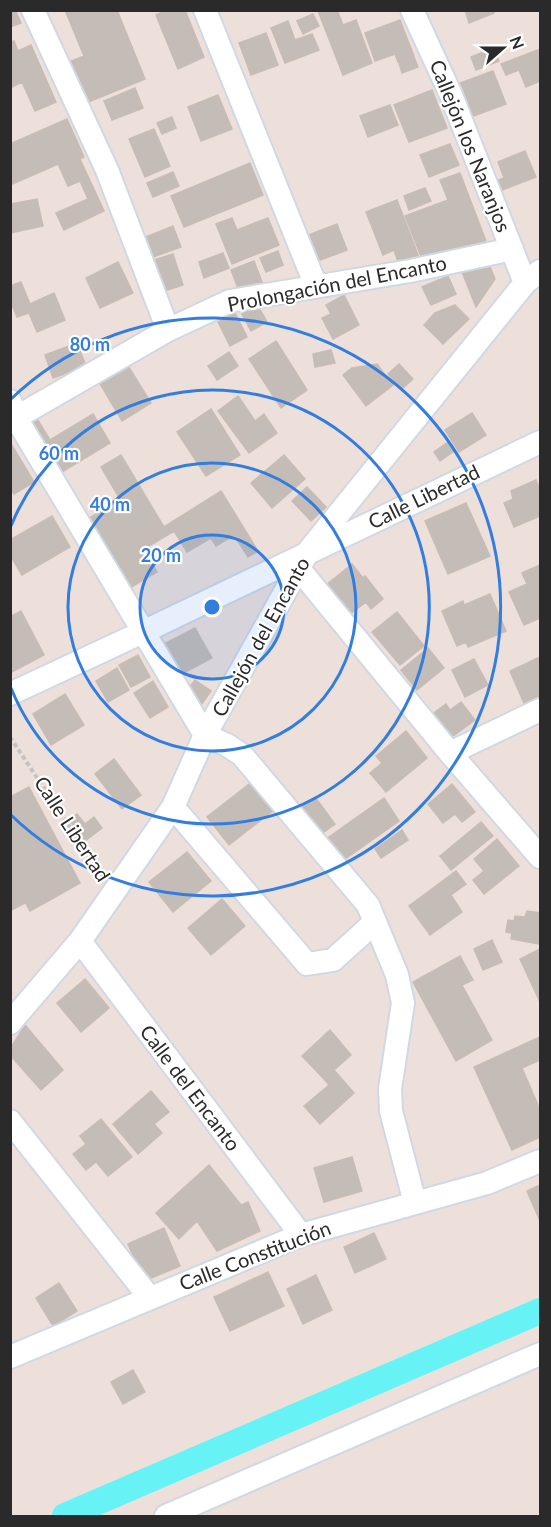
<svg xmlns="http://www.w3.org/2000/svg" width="551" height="1527" viewBox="0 0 551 1527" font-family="Lato,sans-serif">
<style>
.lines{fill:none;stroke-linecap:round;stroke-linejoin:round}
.canal{stroke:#67f3f6;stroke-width:26}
.building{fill:#c4bcb6;stroke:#c8bcb4;stroke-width:1.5}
.minor-casing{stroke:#d0d8e4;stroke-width:26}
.path{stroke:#c3c3c3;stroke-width:4;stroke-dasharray:4.5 3;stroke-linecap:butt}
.minor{stroke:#fff;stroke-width:22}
.ring{fill:none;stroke:#337ddf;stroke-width:3}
.labels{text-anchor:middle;stroke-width:4.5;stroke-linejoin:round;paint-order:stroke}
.street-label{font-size:20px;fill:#2a2a2a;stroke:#fff}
.centre{fill:#337ddf;stroke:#fff;stroke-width:3}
.ring-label{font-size:18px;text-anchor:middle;font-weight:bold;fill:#337ddf;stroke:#fff;stroke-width:4.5;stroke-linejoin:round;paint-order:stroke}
</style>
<rect width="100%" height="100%" fill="#ede0db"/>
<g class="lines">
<path class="canal" d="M65,1516L540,1311"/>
</g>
<path class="building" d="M10,10H15L21,23L10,27Z
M65,10H117L145,79L81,105L64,64L84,56Z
M166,10H185L204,57L178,69L156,15Z
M337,10L343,25L356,20L372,63L343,75L318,11Z
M465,10H493L494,13L469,23Z
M313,14L319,26L303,34L297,21Z
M400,20L414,56L398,62L395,54L375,61L365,33Z
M288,21L295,40L312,34L319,50L285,63L271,28Z
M266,33L278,65L251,75L239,43Z
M14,41L18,51L31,45L56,102L35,111L22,82L12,87L10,42Z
M494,48L499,61L476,70L471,57Z
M540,49V81L526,87L519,70L506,75L501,64Z
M414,57L418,67L402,73L399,63Z
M493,71L506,104L468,118L455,85Z
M135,88L143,108L112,120L104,101Z
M432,90L447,128L409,142L394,105Z
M218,95L232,129L201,141L188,107Z
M390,105L398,125L368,137L360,116Z
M172,117L176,128L162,134L157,123Z
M67,119L84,157L80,159L104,211L64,230L56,213L88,199L80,181L68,186L58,164L10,185V144Z
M154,129L170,166L145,177L129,139Z
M450,144L459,165L429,177L420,155Z
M525,151L536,177L492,194L488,184L504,178L498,162Z
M250,163L263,195L184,227L171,196Z
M173,172L179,186L153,197L147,183Z
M460,173L486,241L424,264L405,216L448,200L440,180Z
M425,188L431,201L409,210L404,196Z
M37,199L43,226L10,233V204Z
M397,200L420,260L400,268L394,250L383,255L366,212Z
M232,218L237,230L268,218L279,245L232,264L216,224Z
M337,224L347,250L310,264L301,238Z
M173,226L181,247L153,257L146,237Z
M278,251L283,265L266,272L260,258Z
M223,253L229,268L204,278L199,262Z
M173,254L183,285L158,293L148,262Z
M254,261L264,287L241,296L231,270Z
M118,262L133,293L100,308L86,278Z
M488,262L495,279L476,307L462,272Z
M448,276L456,294L431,305L422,287Z
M21,282L30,304L54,293L65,320L37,332L29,313L17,317L13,307L10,308V286Z
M344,295L359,325L333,339L322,318L331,314L326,305Z
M455,305L469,319L443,344L424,325L435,313Z
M258,306L267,322L251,331L242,314Z
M235,313L247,337L230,346L218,322Z
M276,341L307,390L281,408L249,359Z
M77,343L86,366L53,378L45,355Z
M331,350L335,363L315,367L313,354Z
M229,352L238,366L217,380L208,366Z
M127,364L151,403L122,421L99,382Z
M377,364L393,385L366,406L343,375L352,368Z
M399,364L413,379L402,389L388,374Z
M238,396L255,421L264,414L277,433L249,453L218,411Z
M211,409L240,455L206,476L177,432Z
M472,413L486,435L459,452L445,430Z
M93,414L110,443L62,472L49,450L42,454L24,424L36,417L50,440Z
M10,442L34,482L14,494L10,489Z
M448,442L454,451L440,461L434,452Z
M121,455L164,527L221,491L258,551L248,557L234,535L216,546L211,538L187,552L174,531L144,549L157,572L128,589L86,520L120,499L101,467Z
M284,455L305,479L272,508L251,483Z
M536,480L540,490V516L514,527L504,503L513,499L511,491Z
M307,487L326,507L311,521L292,501Z
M466,503L490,556L448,574L425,521Z
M52,516L70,547L22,575L10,555V540Z
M352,564L363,578L365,576L383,599L371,609L366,602L349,615L326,585Z
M540,565V618L524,625L509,592L527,584L522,573Z
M490,594L506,631L468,647L466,642L457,646L442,611L463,601L464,605Z
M21,611L44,655L10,673V617Z
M397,612L424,646L400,665L372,632Z
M195,628L212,658L176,677L160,646Z
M428,648L444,668L417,690L401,670Z
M138,655L150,677L131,687L119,665Z
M540,657V696L524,703L510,671Z
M474,659L488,685L465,697L452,670Z
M117,668L129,690L108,702L96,681Z
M195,680L211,691L201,705L185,693Z
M153,681L168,707L150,718L134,693Z
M65,694L84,725L51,745L33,714Z
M461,702L475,720L445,742L431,715L446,704L450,710Z
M406,731L427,758L386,792L370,773L382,763L376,756Z
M114,759L141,795L122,809L95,774Z
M253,781L275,809L229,845L207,817Z
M452,784L475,812L462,822L455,814L443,823L428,804Z
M29,787L47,821L16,838L24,852L10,860V797Z
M315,797L335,824L317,837L297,810Z
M384,798L399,821L338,864L322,842Z
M77,814L85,824L94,817L102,828L85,841L69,820Z
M47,821L80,883L50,900L16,838Z
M481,822L493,836L451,870L440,856Z
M402,830L408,840L381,858L375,849Z
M497,839L519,866L484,894L473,880L484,871L474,859Z
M24,852L50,900L30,911L10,875V860Z
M187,852L211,881L173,912L149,882Z
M456,871L466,884L451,895L462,912L430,935L409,906Z
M10,875L25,903L10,911Z
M222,899L245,926L211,955L188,928Z
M527,911L540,913V944L511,939L512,933L506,932L508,920L514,921L515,916L525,917Z
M492,940L502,962L483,970L474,949Z
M540,949V1002L520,959Z
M460,956L473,980L462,985L492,1040L456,1061L413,982Z
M85,979L109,1008L81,1032L57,1003Z
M25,1025L63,1070L41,1090L10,1055V1049Z
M330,1030L351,1055L324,1079L302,1056Z
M540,1037V1060L522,1068L540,1110V1137L512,1150L474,1067Z
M334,1070L354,1093L320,1124L304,1106L329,1085L324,1079Z
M151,1091L169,1112L154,1124L162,1133L138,1154L113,1124Z
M101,1119L132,1157L108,1176L96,1162L86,1170L73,1154L86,1144L80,1136Z
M352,1157L362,1191L324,1202L314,1168Z
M209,1165L241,1205L248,1202L260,1231L217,1251L197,1221L179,1239L156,1213Z
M540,1185V1221L527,1191Z
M164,1228L180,1266L144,1281L128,1244Z
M374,1233L386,1259L355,1273L344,1247Z
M268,1272L284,1306L230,1331L214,1297Z
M316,1275L332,1310L303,1324L287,1289Z
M59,1283L77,1311L53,1326L36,1298Z
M133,1370L145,1392L123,1404L111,1382Z"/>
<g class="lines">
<g class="minor-casing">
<path id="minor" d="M33,10L107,170L168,330
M205,10L316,286
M412,10L451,95L525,283
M10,401L16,418L205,735L227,745L242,755L368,905L397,975L403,1003L390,1089L391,1111L415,1203
M10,421L168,330L230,301L410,271L512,249
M299,569L450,753L540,857
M10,694L145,631L540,442
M450,753L540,710
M173,807L307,964L333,960L375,922
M80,941L301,1235
M10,1023L80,941L173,807L205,735L307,553L525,283L540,271
M10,1121L150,1298
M10,1357L301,1235L487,1183L540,1161
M166,1516L540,1354"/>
</g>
<path class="path" d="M10,737L101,874"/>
<use href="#minor" class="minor"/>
</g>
<circle cx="212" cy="607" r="72" fill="#337ddf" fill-opacity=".12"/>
<g class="ring">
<circle cx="212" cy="607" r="72"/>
<circle cx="212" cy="607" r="144"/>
<path d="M11 526A217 217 0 1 1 11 688"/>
<path d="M11 399A289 289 0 1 1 11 815"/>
</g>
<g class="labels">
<g class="street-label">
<text transform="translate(470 146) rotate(68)" y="7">Callejón los Naranjos</text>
<text transform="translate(337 284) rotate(-11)" y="7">Prolongación del Encanto</text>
<text transform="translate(424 497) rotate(-26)" y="7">Calle Libertad</text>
<text transform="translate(261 637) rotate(-61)" y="7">Callejón del Encanto</text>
<text transform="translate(72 829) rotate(57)" y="7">Calle Libertad</text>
<text transform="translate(190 1088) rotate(53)" y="7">Calle del Encanto</text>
<text transform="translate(255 1256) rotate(-21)" y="7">Calle Constitución</text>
</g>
</g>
<circle cx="212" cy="607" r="9" class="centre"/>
<g class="ring-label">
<text x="90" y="351">80 m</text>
<text x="59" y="460">60 m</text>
<text x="110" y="511">40 m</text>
<text x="161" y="562">20 m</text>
</g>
<rect width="551" height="1527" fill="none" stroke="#2a2a2a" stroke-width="24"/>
<g transform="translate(503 48) rotate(69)" stroke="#ffffff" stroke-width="4.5" paint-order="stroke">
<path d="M0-4.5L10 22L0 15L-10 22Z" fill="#2a2a2a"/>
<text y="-9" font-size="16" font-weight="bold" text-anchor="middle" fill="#2a2a2a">N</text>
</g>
</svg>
